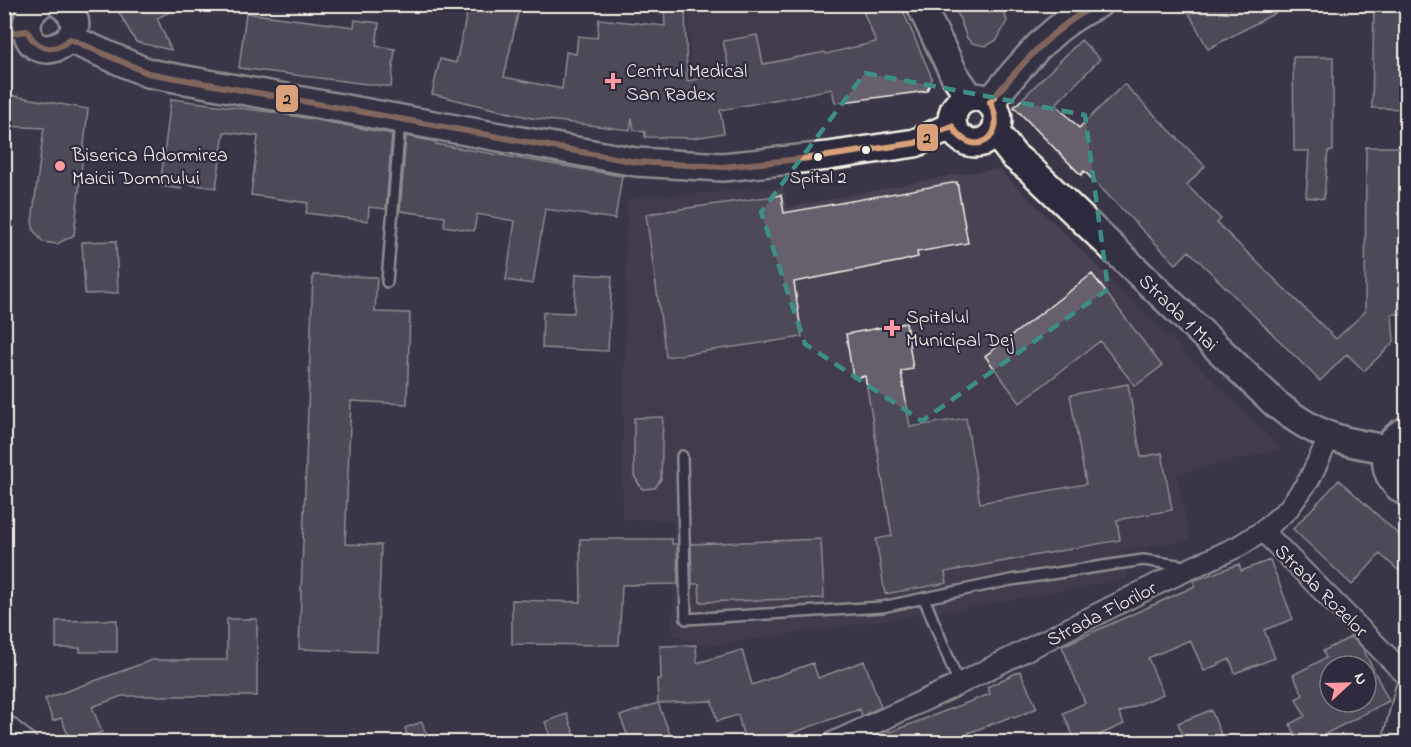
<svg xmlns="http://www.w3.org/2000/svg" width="1411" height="747" viewBox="0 0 1411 747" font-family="'Indie Flower',sans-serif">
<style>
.built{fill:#484352}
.building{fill:#65616c;stroke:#f4f1e8;stroke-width:1.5;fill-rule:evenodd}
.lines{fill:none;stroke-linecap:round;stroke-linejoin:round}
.lane-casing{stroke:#f4f1e8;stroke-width:14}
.street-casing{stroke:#f4f1e8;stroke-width:24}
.secondary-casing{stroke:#f4f1e8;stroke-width:32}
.lane{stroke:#2f2a3d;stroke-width:9}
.street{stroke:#2f2a3d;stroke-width:20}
.secondary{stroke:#2f2a3d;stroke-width:27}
.bus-1-casing{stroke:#2f2a3d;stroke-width:10}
.bus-1{stroke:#d9a179;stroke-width:6}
.marked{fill:none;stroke:#3d8f86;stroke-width:4.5;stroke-dasharray:12 8;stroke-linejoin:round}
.poi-dot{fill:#ff9aa2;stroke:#2f2a3d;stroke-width:2}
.bus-dot{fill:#f4f1e8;stroke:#2f2a3d;stroke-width:2}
.labels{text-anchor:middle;stroke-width:4.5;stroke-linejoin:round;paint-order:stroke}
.bus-label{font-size:18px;fill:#f4f1e8;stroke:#2f2a3d}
.poi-label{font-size:20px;fill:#f4f1e8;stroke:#2f2a3d;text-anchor:start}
.street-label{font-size:20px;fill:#f4f1e8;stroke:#2f2a3d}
.line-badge{stroke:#2f2a3d;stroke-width:2}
.pale-badge-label{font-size:16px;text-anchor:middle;font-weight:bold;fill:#111}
</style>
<rect width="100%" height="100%" fill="#3b3647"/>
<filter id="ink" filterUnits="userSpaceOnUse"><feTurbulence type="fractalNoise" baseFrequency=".0167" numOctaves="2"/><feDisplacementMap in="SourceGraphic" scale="12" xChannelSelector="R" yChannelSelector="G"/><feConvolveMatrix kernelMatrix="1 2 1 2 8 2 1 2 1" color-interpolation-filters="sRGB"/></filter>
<g filter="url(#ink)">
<path class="built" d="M688,5H900L932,78L927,91L861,100L858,83L720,110L724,133L703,137L692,81Z
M999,169L1282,449L1177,474L1190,540L1122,551L1127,579L959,609L707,646L673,635L674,520H622L627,199L783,187L787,208L953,175Z"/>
<path class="building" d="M114,4H186L157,18L171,50L136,42Z
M469,4H520L504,77L562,89L566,52L576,54L578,36L597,38L599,19L665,26L664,7L685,6L687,81L730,73L723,41L757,35L763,64L825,52L826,54L876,42L860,4H900L932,78L927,91L835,103L832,89L720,110L724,133L694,138L645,137V132L634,130L632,118L630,130L531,118L432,94L440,59L456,63Z
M954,4H1001L1007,21L997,40L986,46L972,43L967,38Z
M1205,4H1292L1208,49L1189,13Z
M1374,4H1407V109L1372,108Z
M246,13L354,27L355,20L379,23L376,46L395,49L391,87L239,68Z
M1081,40L1100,59L1056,104L1079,128L1124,84L1205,166L1187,185L1221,219L1217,223L1336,339L1365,312L1366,147H1406L1407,314H1392L1394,342L1364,371L1347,354L1320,381L1189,251L1176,264L1084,171L1081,175L1014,107Z
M1293,57H1333V151H1328L1324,199L1306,197L1309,151H1294Z
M4,94L88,109L74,235L57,244L43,242L34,231L32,222L44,128L4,126Z
M171,99L278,113L392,134L386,209L369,207L368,221L306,213L308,203L251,195L258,136L224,132L216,188L181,183V189L160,186Z
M406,136L436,142V144L622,176L615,219L545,209L533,284L506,280L515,221L477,214L474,231L444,226L445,217L400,211Z
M957,182L968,243L917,252L918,257L902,261L794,282L802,337L666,357L646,214L781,195L784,213Z
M116,241L118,293L85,294L82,242Z
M576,274L612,276L608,351L542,348L543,312L574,313Z
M1092,274L1162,366L1135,386L1100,341L1020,403L985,356Z
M313,275L377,277L375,312L410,313L407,404L351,401L345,544L381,545L377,652L299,649Z
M906,323L913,369L901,371L910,427L966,418L980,503L1086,484L1070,395L1128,384L1141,457L1162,453L1172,510L1117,520L1120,540L945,572L947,583L885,594L876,539L892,536L865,376L853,378L846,334Z
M663,417L661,479L655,488L642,489L634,476V418Z
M1339,480L1407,542V578L1380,554L1352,585L1293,529Z
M580,539H672V544H677L678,584L622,585L619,645L512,644V600L581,602Z
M821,539L824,598L700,602L699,584H692L691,544Z
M1270,560L1293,619L1264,630L1275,658L1235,673L1230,659L1204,671L1190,640L1148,658L1163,694L1119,713L1124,724L1099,735L1102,742H1076L1063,713L1085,703L1062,646L1195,586L1193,581L1239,564L1241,571Z
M227,619H257V696H122L92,707L102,732L74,742H71L61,718L53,721L45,699L152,660H227Z
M117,620V652H80V648H56V621Z
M1351,637L1362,647L1389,701L1310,742H1299L1290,724L1305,716L1296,699L1303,695L1293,675L1326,658L1323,651ZM1330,665L1366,666V702H1330Z
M696,645L697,663L742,650L752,685L813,663L818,678L864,661L881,707L862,716L860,709L767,742H745L738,715L717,721L712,701L658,703L673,742H630L620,716L658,703L657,679H661L660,646Z
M1020,671L1037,708L1014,718L1013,716L968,733L972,742H868L871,738L889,730L890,732L990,694L987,687Z
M1211,710L1224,742H1186L1178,723Z
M567,714L577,742H552L545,722Z
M422,722L429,742H409L405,728Z"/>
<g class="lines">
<g class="lane-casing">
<path id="lane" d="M387,282L400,122
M682,456L686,619L882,607L1011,580L1143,560L1185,566
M924,598L959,684"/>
</g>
<g class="street-casing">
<path id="street" d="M1263,531L1406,675
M4,724L26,742
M1395,734L1406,689
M834,742L953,687L1159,583L1239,546L1263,531L1288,509L1309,480L1329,438"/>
</g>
<g class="secondary-casing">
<path id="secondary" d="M40,4C32,10 27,17 27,27C29,74 105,35 61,4
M920,4L954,74L969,96
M70,39L148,73L636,162L723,167L828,156L915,143L952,126
M952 120a23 23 0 1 1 46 0a23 23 0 1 1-46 0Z
M990,102C1023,63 1051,25 1098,4
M995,132L1014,156L1030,169L1276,404C1315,435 1339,442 1388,449
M1406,431C1378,443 1382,479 1406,492"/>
</g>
<use href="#lane" class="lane"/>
<use href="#street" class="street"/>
<use href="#secondary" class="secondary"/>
<g class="bus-1-casing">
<path id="bus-1" d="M4,34L27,31C37,50 54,54 70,39L148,73L636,162L723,167L828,156L915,143L952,126C972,161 1010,138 990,102C1022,64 1052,28 1097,4"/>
</g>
<use href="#bus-1" class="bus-1"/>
</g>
</g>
<path d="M0 0H1411V747H0ZM865,73L1085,115L1108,289L922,421L805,344L761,212Z" fill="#3b3647" fill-opacity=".55" fill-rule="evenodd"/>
<path class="marked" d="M865,73L1085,115L1108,289L922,421L805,344L761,212Z"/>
<g class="poi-dot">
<path d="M610 72h6v6h6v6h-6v6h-6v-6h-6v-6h6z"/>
<circle cx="60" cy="166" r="6"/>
<path d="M889 319h6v6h6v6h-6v6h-6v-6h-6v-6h6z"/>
</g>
<g class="bus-dot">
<circle cx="866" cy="150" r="5"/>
<circle cx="818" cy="157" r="5"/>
</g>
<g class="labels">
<g class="bus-label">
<text x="818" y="183">Spital 2</text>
</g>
<g class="poi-label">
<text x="626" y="77">Centrul Medical<tspan x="626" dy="23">San Radex</tspan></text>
<text x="72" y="161">Biserica Adormirea<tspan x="72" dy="23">Maicii Domnului</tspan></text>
<text x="906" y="323">Spitalul<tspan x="906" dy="23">Municipal Dej</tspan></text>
</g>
<g class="street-label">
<text transform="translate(1179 312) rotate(44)" y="7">Strada 1 Mai</text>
<text transform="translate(1322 590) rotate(45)" y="7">Strada Rozelor</text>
<text transform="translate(1101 613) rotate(-27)" y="7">Strada Florilor</text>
</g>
</g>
<g class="line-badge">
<rect x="275" y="84" width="24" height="29" rx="6" fill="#d9a179"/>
<rect x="916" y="123" width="23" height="29" rx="6" fill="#d9a179"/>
</g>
<g class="pale-badge-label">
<text x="287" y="104">2</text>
<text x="927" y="143">2</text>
</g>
<rect width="1411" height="747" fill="none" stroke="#2f2a3d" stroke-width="24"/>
<rect x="12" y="12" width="1387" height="723" fill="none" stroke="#f4f1e8" stroke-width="2" filter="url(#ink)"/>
<g transform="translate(1348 684) rotate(68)"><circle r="28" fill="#2f2a3d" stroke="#7e7a81" stroke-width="1.5"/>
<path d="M0-4.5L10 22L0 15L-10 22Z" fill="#ff9aa2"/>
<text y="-9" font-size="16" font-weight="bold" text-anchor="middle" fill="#f4f1e8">N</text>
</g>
</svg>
